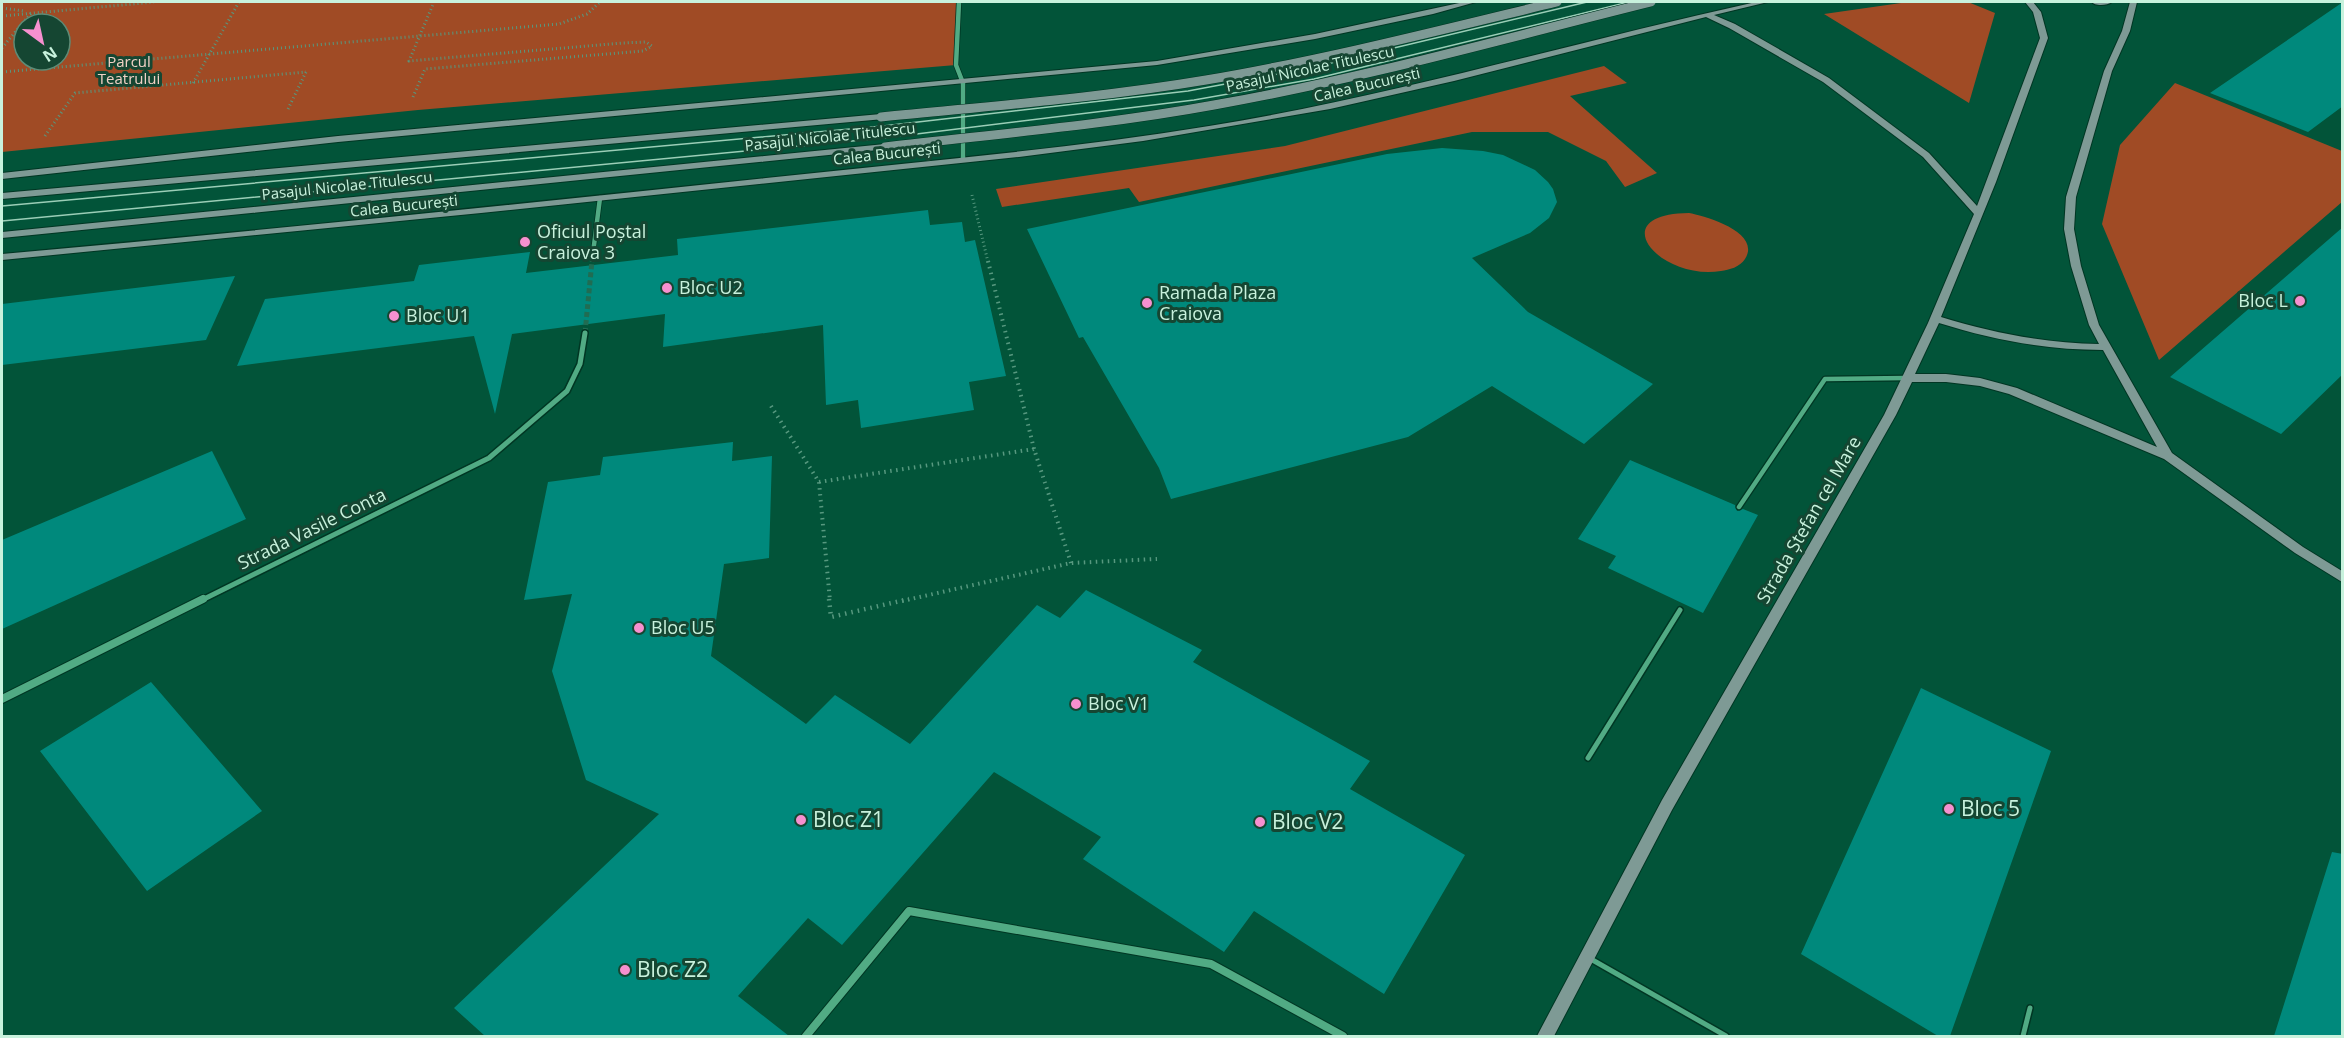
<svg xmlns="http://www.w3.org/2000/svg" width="2344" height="1038" viewBox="0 0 2344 1038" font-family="'Open Sans',sans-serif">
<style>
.green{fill:#a04b25;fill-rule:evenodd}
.building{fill:#00897c}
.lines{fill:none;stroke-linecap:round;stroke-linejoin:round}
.street-tunnel-far1{stroke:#206c52;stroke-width:4.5;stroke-dasharray:4.5 2;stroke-linecap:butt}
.street-tunnel{stroke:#206c52;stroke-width:5;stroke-dasharray:5 3;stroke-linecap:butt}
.lane-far1-casing{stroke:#013623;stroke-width:7}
.lane-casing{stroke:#013623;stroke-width:8}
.street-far2-casing{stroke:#013623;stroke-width:6}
.street-far1-casing{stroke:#013623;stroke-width:8}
.street-casing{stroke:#013623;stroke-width:10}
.secondary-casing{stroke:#013623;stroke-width:2}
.path-far2{stroke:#57987f;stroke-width:3;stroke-dasharray:1 3;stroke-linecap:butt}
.path-far1{stroke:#57987f;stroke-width:4;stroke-dasharray:1.5 4.5;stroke-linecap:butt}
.path{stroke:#57987f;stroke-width:4.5;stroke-dasharray:1.5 5;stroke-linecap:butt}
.lane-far1{stroke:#51ab84;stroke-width:4.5}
.lane{stroke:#51ab84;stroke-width:5}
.street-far2{stroke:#51ab84;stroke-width:4.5}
.street-far1{stroke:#51ab84;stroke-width:5}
.street{stroke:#51ab84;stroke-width:8}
.secondary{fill:#7e9a95;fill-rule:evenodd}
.tram{stroke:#9bceb7;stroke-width:1.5}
.secondary-bridge-casing{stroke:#013623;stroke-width:10;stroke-linecap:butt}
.secondary-bridge{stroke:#7e9a95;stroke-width:9}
.poi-dot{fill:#f690cf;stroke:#154632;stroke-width:2}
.labels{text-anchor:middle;stroke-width:6;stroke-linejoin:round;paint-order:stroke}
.far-park-label{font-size:15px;fill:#f1d1c5;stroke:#154632}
.far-street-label{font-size:15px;fill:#c8f2dd;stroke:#154632}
.poi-label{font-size:18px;fill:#c8f2dd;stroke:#154632;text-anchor:start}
.street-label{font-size:18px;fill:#c8f2dd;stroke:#154632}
.near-poi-label{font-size:21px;fill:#c8f2dd;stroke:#154632;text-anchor:start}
</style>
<rect width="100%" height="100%" fill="#025439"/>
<path class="green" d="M2,2H957L956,65L418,110L2,152ZM24,24H60V60H24Z
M1908,2H1968L1995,13L1969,103L1824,14Z
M1604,66L1627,83L1570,96L1657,173L1625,187L1606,161L1548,132H1472L1139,202L1129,188L1002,207L996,189L1285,146Z
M2175,83L2342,151V202L2159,360L2102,224L2120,145Z
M1689,213C1705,216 1762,232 1745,259C1740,267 1729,270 1721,271C1660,281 1602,214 1689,213Z"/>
<path class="building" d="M2343,2V106L2308,132L2210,93Z
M1442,148L1483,151L1503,155L1535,170L1548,182L1553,189L1557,202L1549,218L1530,233L1472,258L1528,312L1653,384L1584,444L1492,386L1408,437L1171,499L1159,468L1083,337L1079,338L1027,229L1387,154Z
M928,210L930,225L962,222L965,242L975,240L1006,376L969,382L974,410L861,428L858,400L826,405L823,325L663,347L665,314L512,334L495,414L474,336L237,366L265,299L414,281L419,265L530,252L526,273L678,255L677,239Z
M2343,227V374L2281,434L2170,377Z
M235,276L206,340L2,365V304Z
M733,442L732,461L772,456L769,558L724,564L711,656L806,724L835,695L910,744L1037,605L1060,618L1086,590L1202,650L1193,662L1370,761L1350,789L1465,855L1384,994L1254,911L1224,952L1083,859L1101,837L994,772L842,945L808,918L738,996L789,1036H485L454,1008L659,814L586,780L552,671L572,594L524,600L548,482L600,475L603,457Z
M212,451L246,519L2,629V540Z
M1630,460L1735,505L1737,511L1743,509L1758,515L1703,613L1608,568L1616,556L1578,539Z
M151,682L262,811L147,891L40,751Z
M1921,688L2051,751L1950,1036H1938L1801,954Z
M2332,852L2343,854V1036H2274Z"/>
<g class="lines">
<path class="street-tunnel-far1" d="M592,262L593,253"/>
<path class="street-tunnel" d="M585,333L592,261"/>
<g class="lane-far1-casing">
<path id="lane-far1" d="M1739,507L1825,379L1906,378"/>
</g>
<g class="lane-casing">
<path id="lane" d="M1588,758L1680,610
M1589,958L1726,1036
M2023,1036L2030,1008"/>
</g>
<g class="street-far2-casing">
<path id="street-far2" d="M959,2L956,65L963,83V159
M593,253L600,198"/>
</g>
<g class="street-far1-casing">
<path id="street-far1" d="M200,601L489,458L567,391L580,364L585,333"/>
</g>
<g class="street-casing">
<path id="street" d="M2,699L203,599
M806,1036L909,911L1211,964L1343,1036"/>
</g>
<g class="secondary-casing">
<path id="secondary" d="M1464,2H1476L1433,14L1315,39L1157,65L338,142L2,179V173L338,136L1157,61L1315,34Z
M1756,2H1768L1714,15L1735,24L1829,78L1929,153L1977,206L2040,38L2033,12L2025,2H2033L2041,12L2048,38L1996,182L1941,317C1993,333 2045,343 2099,344L2089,325L2071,266L2064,229L2066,197L2104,71L2122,31L2130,2H2137L2130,31L2112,71L2076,197L2074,229L2081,266L2099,325L2172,453L2303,547L2342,571V582L2295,553L2164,459L2009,394L1980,386L1946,382H1912L1896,415L1672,810L1554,1036H1537L1662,800L1884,415L1928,323L1974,214L1923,157L1823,82L1729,28L1706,17L1454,81L1330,109L1143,141L1019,157L481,213L2,260V254C257,231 511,205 766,178C913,162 1062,150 1209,126C1394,96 1574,42 1756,2ZM1939,323C1993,340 2046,350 2103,350L2157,447L2017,388L1980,378L1946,374H1915Z
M2092,2H2112C2107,6 2094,6 2092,2Z
M881,114L884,115V119L2,199V193Z
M885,144L888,145V149L2,238V232Z"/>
</g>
<path class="path-far2" d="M2,8L24,11
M2,16L154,2
M2,48L31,13
M2,72L559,24L587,14L600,2
M193,83L239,2
M413,97L425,69L643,51L652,46L646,42L623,43L409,61L434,2
M288,109L306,72
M45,136L75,93L306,72
M972,195L988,262"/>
<path class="path-far1" d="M988,261L1034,449L1071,563
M771,406L819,482L830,601
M819,482L1034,449
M902,601L1071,563L1157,559"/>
<path class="path" d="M829,599L831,617L909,599"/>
<use href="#lane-far1" class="lane-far1"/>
<use href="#lane" class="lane"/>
<use href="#street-far2" class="street-far2"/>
<use href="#street-far1" class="street-far1"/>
<use href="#street" class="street"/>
<use href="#secondary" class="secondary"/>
<path class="tram" d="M2,206L883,126L1188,91L1310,68L1587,2
M2,221L884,138L1194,100L1314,79L1629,2"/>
<g class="secondary-bridge-casing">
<path id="secondary-bridge" d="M881,117C990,106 1099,98 1206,80C1324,60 1441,30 1557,2
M885,147C995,134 1105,125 1214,105C1361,79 1506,38 1651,2"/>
</g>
<use href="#secondary-bridge" class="secondary-bridge"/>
</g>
<g class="poi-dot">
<circle cx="525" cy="242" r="6"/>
<circle cx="667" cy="288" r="6"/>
<circle cx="2300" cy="301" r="6"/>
<circle cx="1147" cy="303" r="6"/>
<circle cx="394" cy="316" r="6"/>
<circle cx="639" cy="628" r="6"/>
<circle cx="1076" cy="704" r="6"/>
<circle cx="1949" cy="809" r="6"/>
<circle cx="801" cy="820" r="6"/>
<circle cx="1260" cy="822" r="6"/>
<circle cx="625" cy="970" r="6"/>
</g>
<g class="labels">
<g class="far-park-label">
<text x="129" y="67">Parcul<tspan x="129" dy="17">Teatrului</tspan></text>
</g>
<g class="far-street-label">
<text transform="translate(1310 69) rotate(-12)" y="5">Pasajul Nicolae Titulescu</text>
<text transform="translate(1367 85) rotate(-13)" y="5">Calea București</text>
<text transform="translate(830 137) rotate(-6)" y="5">Pasajul Nicolae Titulescu</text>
<text transform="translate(887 154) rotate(-6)" y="5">Calea București</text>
<text transform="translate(347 186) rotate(-6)" y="5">Pasajul Nicolae Titulescu</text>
<text transform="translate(404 206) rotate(-6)" y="5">Calea București</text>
</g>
<g class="poi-label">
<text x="537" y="238">Oficiul Poștal<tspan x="537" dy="21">Craiova 3</tspan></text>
<text x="679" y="294">Bloc U2</text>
<text x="1159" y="299">Ramada Plaza<tspan x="1159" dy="21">Craiova</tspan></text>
<text x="2288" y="307" text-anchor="end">Bloc L</text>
<text x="406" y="322">Bloc U1</text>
<text x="651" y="634">Bloc U5</text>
<text x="1088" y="710">Bloc V1</text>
</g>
<g class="street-label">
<text transform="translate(1809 520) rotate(-60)" y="6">Strada Ștefan cel Mare</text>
<text transform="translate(312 529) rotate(-26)" y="6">Strada Vasile Conta</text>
</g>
<g class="near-poi-label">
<text x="1961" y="816">Bloc 5</text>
<text x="813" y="827">Bloc Z1</text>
<text x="1272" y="829">Bloc V2</text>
<text x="637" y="977">Bloc Z2</text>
</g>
</g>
<rect width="2344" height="1038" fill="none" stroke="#c8f2dd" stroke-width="6"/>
<g transform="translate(42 42) rotate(147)"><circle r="28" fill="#154632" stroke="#5d8b76" stroke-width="1.5"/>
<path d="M0-4.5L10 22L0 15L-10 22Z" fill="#f690cf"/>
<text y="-9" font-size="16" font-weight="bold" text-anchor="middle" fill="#c8f2dd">N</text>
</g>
</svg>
